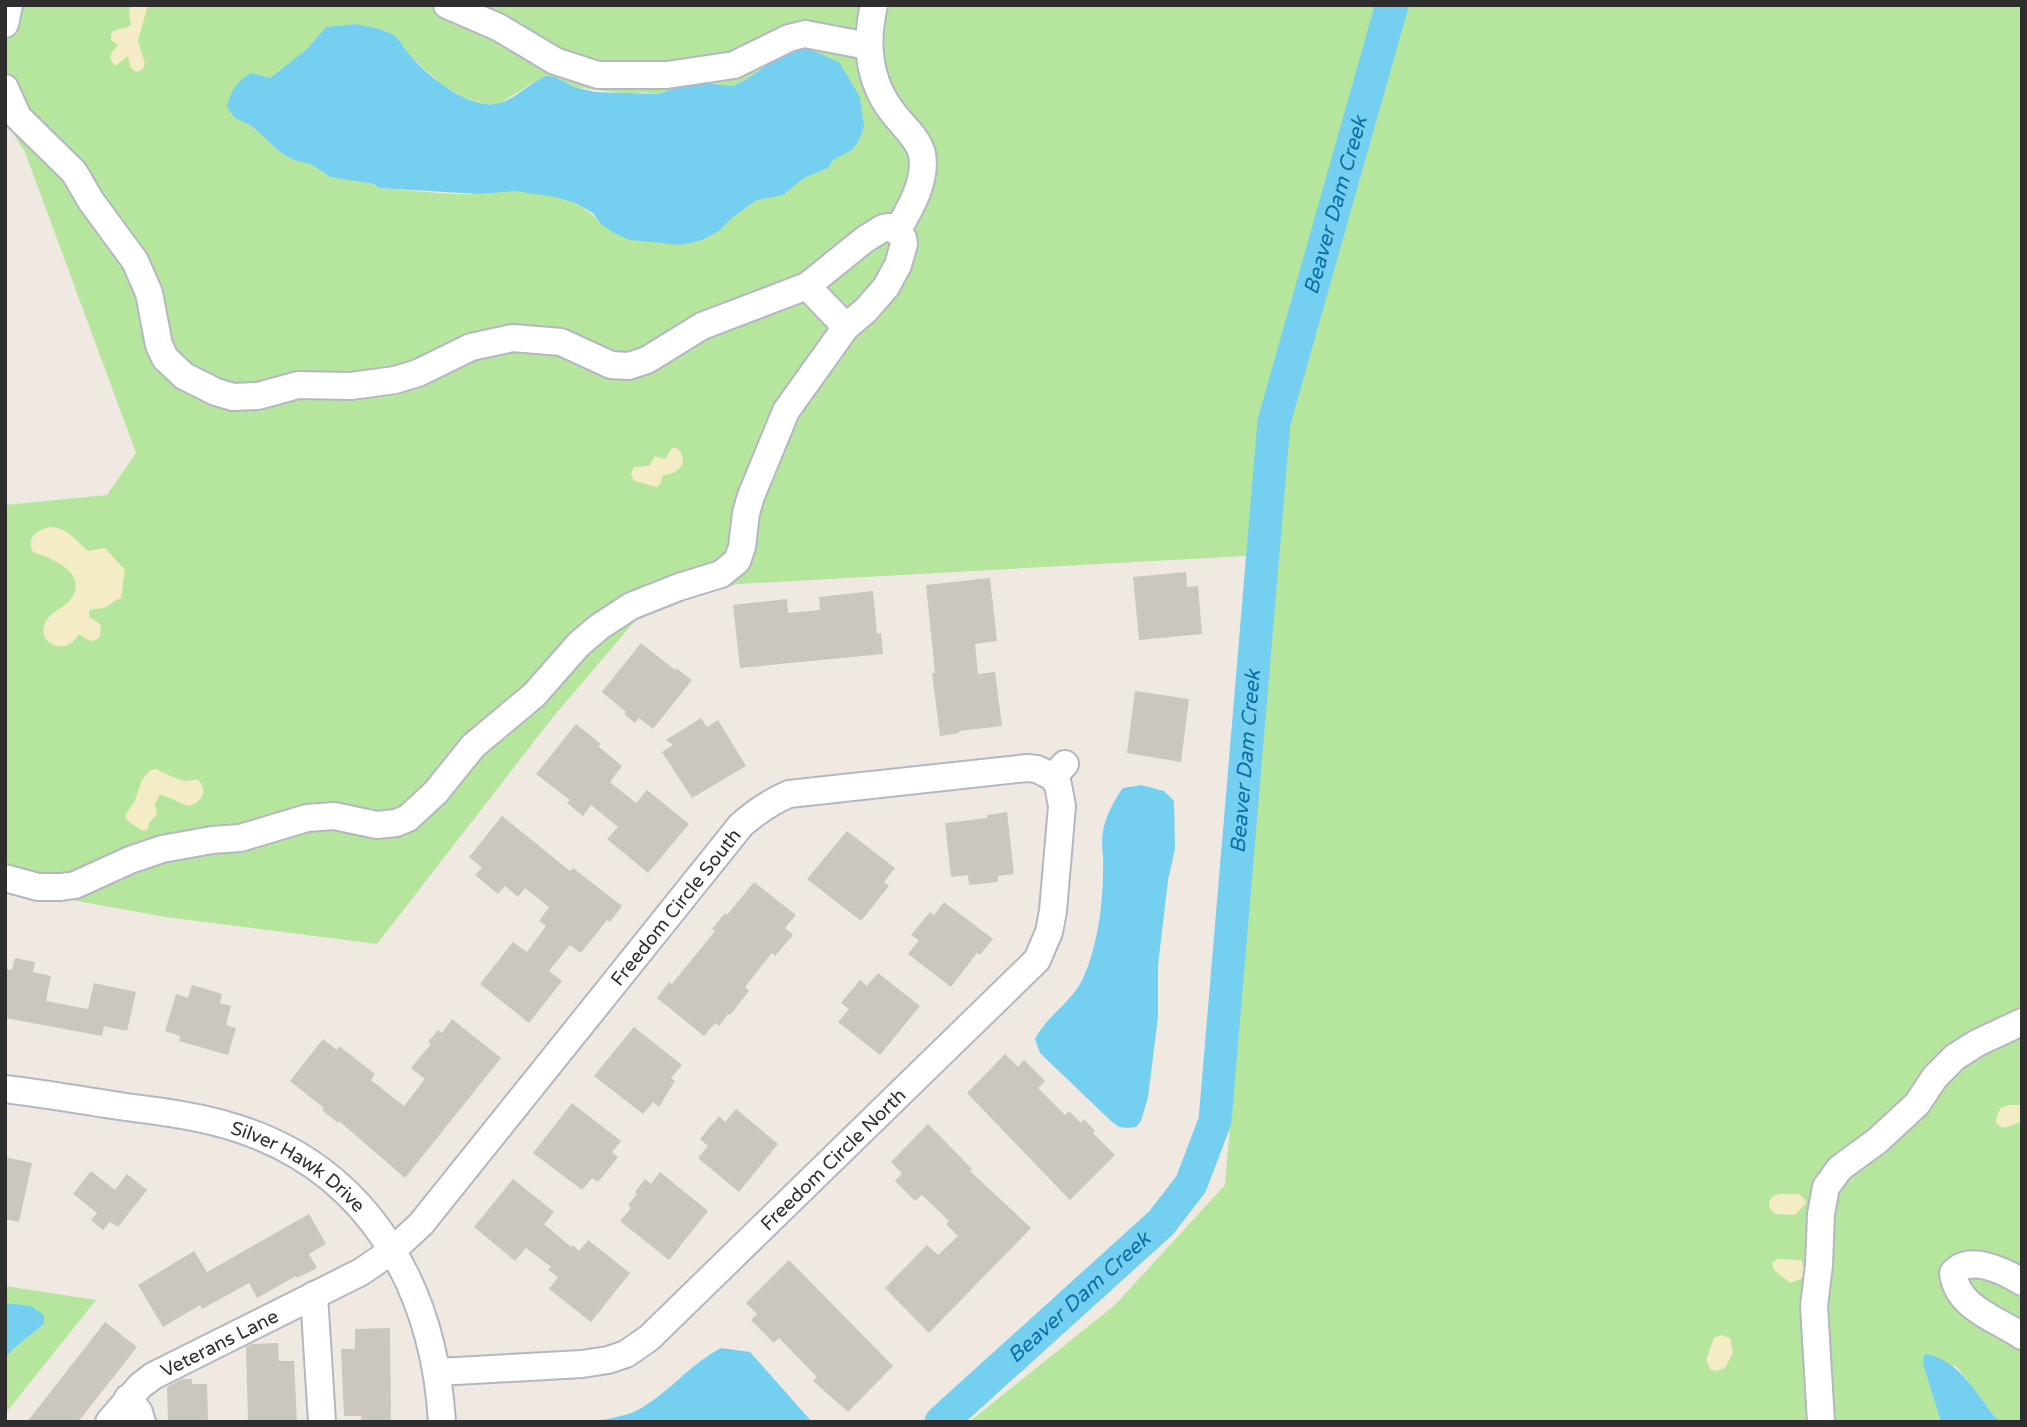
<svg xmlns="http://www.w3.org/2000/svg" width="2027" height="1427" viewBox="0 0 2027 1427" font-family="'Varela Round',sans-serif">
<style>
.green{fill:#b6e59e;fill-rule:evenodd}
.sand{fill:#f3ecc5}
.water{fill:#75cff0}
.lines{fill:none;stroke-linecap:round;stroke-linejoin:round}
.river{stroke:#75cff0;stroke-width:33}
.building{fill:#cbc7bf}
.minor-casing{stroke:#b4b7c1;stroke-width:30}
.minor{stroke:#fff;stroke-width:26}
.labels{text-anchor:middle;stroke-width:7;stroke-linejoin:round;paint-order:stroke}
.street-label{font-size:19px;fill:#2e2e2e;stroke:#fff}
.water-label{font-size:21px;font-style:italic;fill:#0d6fa3;stroke:#fff}
</style>
<rect width="100%" height="100%" fill="#efe9e1"/>
<path class="green" d="M5,5H2022V1422H2002L1995,1417L1956,1366L1923,1364L1941,1422H969L1115,1305L1225,1185L1279,554L738,584L695,596L635,621L553,717L377,944L166,917L5,888V505L107,495L136,453L25,152L5,120ZM355,24L385,30L397,38L409,55L440,83L462,97L484,104H499L537,80L555,77L574,87L631,94L642,92L657,94L692,82L733,86L747,79L784,53L852,150L832,160L828,168L804,178L783,194L757,200L733,217L719,231L702,240L682,245L600,223C582,199 545,192 516,191C503,190 490,194 478,194C445,195 412,190 379,188L374,184L330,177L311,164L294,160L281,153L252,126L235,118L251,73L270,78L307,49L326,27Z
M5,1286L96,1300L5,1414V1359L12,1350L43,1325L37,1309L5,1303Z"/>
<path class="sand" d="M131,5H148L138,41L145,64L142,70L136,72L130,67L128,56L115,66L110,59L112,52L118,45L111,40V34C116,27 125,30 131,25L129,13Z
M672,448H677C691,462 678,475 663,475L661,483L657,487L634,481L631,474L634,467L649,466L655,456L665,459Z
M50,527C69,528 75,540 88,551L105,548L125,570L121,598C114,600 110,606 103,608C97,610 94,607 89,611V617L101,625L100,636C93,646 86,638 79,634C76,638 73,643 68,645C55,650 40,641 44,626C48,611 63,610 71,599C89,573 52,558 34,553C24,538 37,530 50,527Z
M157,769C162,773 180,780 185,781C190,781 194,779 198,780C209,791 202,802 188,806L160,794L155,804L157,814L149,823L148,829L143,831L129,822L125,816L135,800L142,780L150,770Z
M2009,1105H2022V1122C2012,1123 2006,1133 1996,1123L1997,1115L2001,1108Z
M1779,1194H1799L1807,1202L1795,1215L1776,1214L1770,1209C1767,1201 1771,1196 1779,1194Z
M1777,1259L1801,1260L1805,1272L1801,1279L1790,1283L1774,1270L1772,1263Z
M1721,1335L1730,1338L1733,1353L1725,1368L1717,1371L1710,1369L1706,1360L1714,1338Z"/>
<path class="water" d="M355,24C369,27 385,28 396,37C401,42 404,49 409,54C426,75 471,112 500,103C517,98 529,83 546,76L555,77L574,87L595,92L658,94L692,82L733,86L747,79L784,53L796,48L809,49L839,62L860,97L864,127L859,140L852,150L833,160L828,168L804,178L783,195L757,200L733,217L719,231L702,240L682,245L630,240L614,233L600,223L593,213L575,203L556,197L515,191L478,194L379,188L374,184L330,177L311,164L294,160L281,153L252,126L235,118L227,107C231,91 236,82 251,73L270,78L307,49L326,27Z
M1141,785L1164,791L1174,801L1175,849L1168,880L1158,965V1017L1148,1097L1141,1121L1136,1127L1128,1128L1119,1127L1112,1122L1040,1053L1035,1039C1047,1015 1074,1001 1084,976C1098,944 1103,904 1103,869C1104,860 1102,851 1102,842C1102,823 1112,803 1123,788Z
M5,1303L31,1306L44,1315V1324L12,1350L5,1359Z
M721,1348L750,1352L812,1422H590C605,1419 624,1417 638,1410C669,1393 690,1364 721,1348Z
M1928,1354C1961,1363 1974,1391 1995,1417L2002,1422H1941L1923,1364L1924,1355Z"/>
<g class="lines">
<path class="river" id="s1" d="M941,1422L1161,1223L1191,1184L1215,1121L1274,422L1392,5"/>
</g>
<path class="building" d="M1186,572L1187,587L1198,586L1202,634L1139,640L1133,577Z
M990,578L997,641L975,644L978,674L995,672L1002,726L959,731V733L940,736L932,673H935L926,585Z
M873,591L877,634L881,633L883,654L740,668L733,605L787,599L788,613L820,610L819,597Z
M641,643L675,670L676,668L692,680L653,729L639,718L635,723L624,714L626,712L602,692Z
M1135,691L1189,699L1181,762L1127,753Z
M701,718L707,727L718,720L746,766L692,798L662,752L673,745L666,740Z
M576,724L601,744L598,746L622,766L610,782L636,803L647,790L689,824L648,873L607,839L618,827L591,805L583,816L567,803L570,800L536,774Z
M1007,812L1014,874L998,876V882L969,885L968,875L951,877L945,823L987,818V815Z
M502,816L570,871L573,868L622,906L610,922L607,920L581,953L570,945L549,971L562,981L529,1023L480,984L513,942L527,952L546,926L539,921L549,907L525,888L518,897L505,886L498,894L475,875L482,868L469,857Z
M847,831L895,868L884,882L889,886L861,921L807,879Z
M754,882L796,915L785,928L793,935L775,956L772,953L745,987L749,991L730,1015L728,1014L719,1026L715,1023L704,1036L657,998L669,982L672,984L715,931L712,929L725,913L727,915Z
M944,902L993,939L980,955L977,953L951,987L908,954L919,940L911,935L930,912L934,915Z
M15,958L35,962L33,972L51,976L46,1001L88,1009L94,983L136,992L127,1031L104,1026L102,1036L5,1018V969L12,970Z
M878,973L920,1006L880,1055L838,1022L849,1009L841,1003L860,980L867,986Z
M192,985L222,994L220,1003L231,1006L226,1025L236,1028L228,1055L179,1041L180,1036L165,1031L176,994L188,998Z
M452,1019L501,1058L405,1178L339,1121L338,1123L322,1110L324,1108L290,1081L323,1039L337,1050L339,1046L375,1074L371,1080L404,1106L425,1079L411,1068L431,1044L428,1042L438,1030L442,1033Z
M634,1027L682,1065L671,1078L675,1081L659,1107L653,1102L643,1114L594,1076Z
M1005,1054L1018,1067L1024,1060L1045,1081L1038,1088L1065,1115L1069,1111L1081,1123L1084,1119L1095,1131L1093,1133L1115,1155L1070,1200L967,1093Z
M572,1103L621,1141L612,1152L618,1157L607,1171L598,1182L592,1178L582,1190L533,1153Z
M736,1109L778,1144L739,1192L698,1158L708,1146L700,1139L719,1116L725,1122Z
M928,1124L972,1169L970,1171L1031,1228L929,1333L885,1288L927,1245L938,1255L958,1236L946,1224L949,1221L922,1195L915,1201L895,1181L902,1173L891,1162Z
M5,1157L32,1163L19,1222L5,1219Z
M91,1171L115,1190L127,1174L147,1190L118,1227L110,1222L103,1230L91,1220L97,1213L73,1194Z
M660,1172L708,1211L669,1260L620,1221L631,1208L628,1205L637,1194L635,1192L645,1179L651,1184Z
M513,1179L554,1212L544,1224L571,1247L573,1245L579,1251L588,1240L630,1273L591,1322L549,1289L558,1277L548,1270L551,1267L526,1248L515,1261L474,1227Z
M309,1214L326,1244L309,1254L317,1268L297,1278L296,1276L257,1298L249,1283L202,1309L200,1305L163,1327L138,1285L194,1251L207,1272Z
M789,1260L893,1366L848,1412L813,1381L817,1377L779,1338L774,1343L751,1320L757,1314L746,1303Z
M105,1322L137,1347L78,1422H27Z
M390,1328L391,1422H361V1416H344L341,1349H355V1329Z
M278,1343L279,1361H294L297,1422H248L246,1347L252,1344Z
M182,1379H192V1384H207L208,1422H168L167,1387Z"/>
<g class="lines">
<g class="minor-casing">
<g id="minor">
<path d="M447,5L498,27L555,61L598,75H667L734,65L789,38L805,34L868,46"/>
<path d="M874,5C865,44 868,82 894,114C903,126 918,138 922,154C927,181 910,209 897,231"/>
<path d="M5,24L9,5"/>
<path d="M5,88L18,117L74,172L91,201L135,261L149,293L159,345L165,358L184,376L216,392L233,397L258,396L298,385L351,386L395,380L418,373L471,347L513,338L561,342L611,365L629,366L647,360L702,326L807,286L864,240L883,228L888,227L897,231L903,238L904,244L898,265L886,287L866,310L846,327L786,411L751,496L746,513L742,547L737,561L721,574L679,587L631,606L599,627L579,644L534,695L473,746L436,792L408,818L396,823L377,825L334,816L307,818L240,838L212,840L162,849L130,860L75,885L61,887H38L5,878"/>
<path d="M807,286L846,327"/>
<path id="s2" d="M5,1089C46,1094 86,1101 126,1107C163,1112 200,1116 236,1128C370,1170 434,1289 442,1422"/>
<path d="M2022,1282C2004,1271 1970,1254 1953,1273C1957,1308 1997,1319 2022,1336"/>
<path d="M314,1295L322,1422"/>
<path id="s3" d="M438,1372L582,1364L608,1360L626,1354L649,1338L1037,960L1049,932L1053,911L1062,806L1058,785L1053,777"/>
<path d="M128,1398L139,1412L142,1422"/>
<path id="s4" d="M109,1422L140,1386L153,1376L361,1272L393,1250L421,1224L741,825C756,812 770,802 789,794L1027,768L1037,769L1053,777L1065,764"/>
<path d="M1821,1422L1814,1306L1819,1265L1821,1214L1826,1187L1840,1168L1877,1141L1917,1104L1935,1077L1955,1057L1977,1043L2022,1022"/>
</g>
</g>
<use href="#minor" class="minor"/>
</g>
<g class="labels">
<g class="street-label">
<text dy="7" stroke="none"><textPath href="#s4" startOffset="780">Freedom Circle South</textPath></text>
<text dy="7" stroke="none"><textPath href="#s3" startOffset="474">Freedom Circle North</textPath></text>
<text dy="7" stroke="none"><textPath href="#s2" startOffset="308">Silver Hawk Drive</textPath></text>
<text dy="7" stroke="none"><textPath href="#s4" startOffset="138">Veterans Lane</textPath></text>
</g>
<g class="water-label">
<text dy="7" stroke="none"><textPath href="#s1" startOffset="1340">Beaver Dam Creek</textPath></text>
<text dy="7" stroke="none"><textPath href="#s1" startOffset="774">Beaver Dam Creek</textPath></text>
<text dy="7" stroke="none"><textPath href="#s1" startOffset="186">Beaver Dam Creek</textPath></text>
</g>
</g>
<rect width="2027" height="1427" fill="none" stroke="#2e2e2e" stroke-width="14"/>
</svg>
